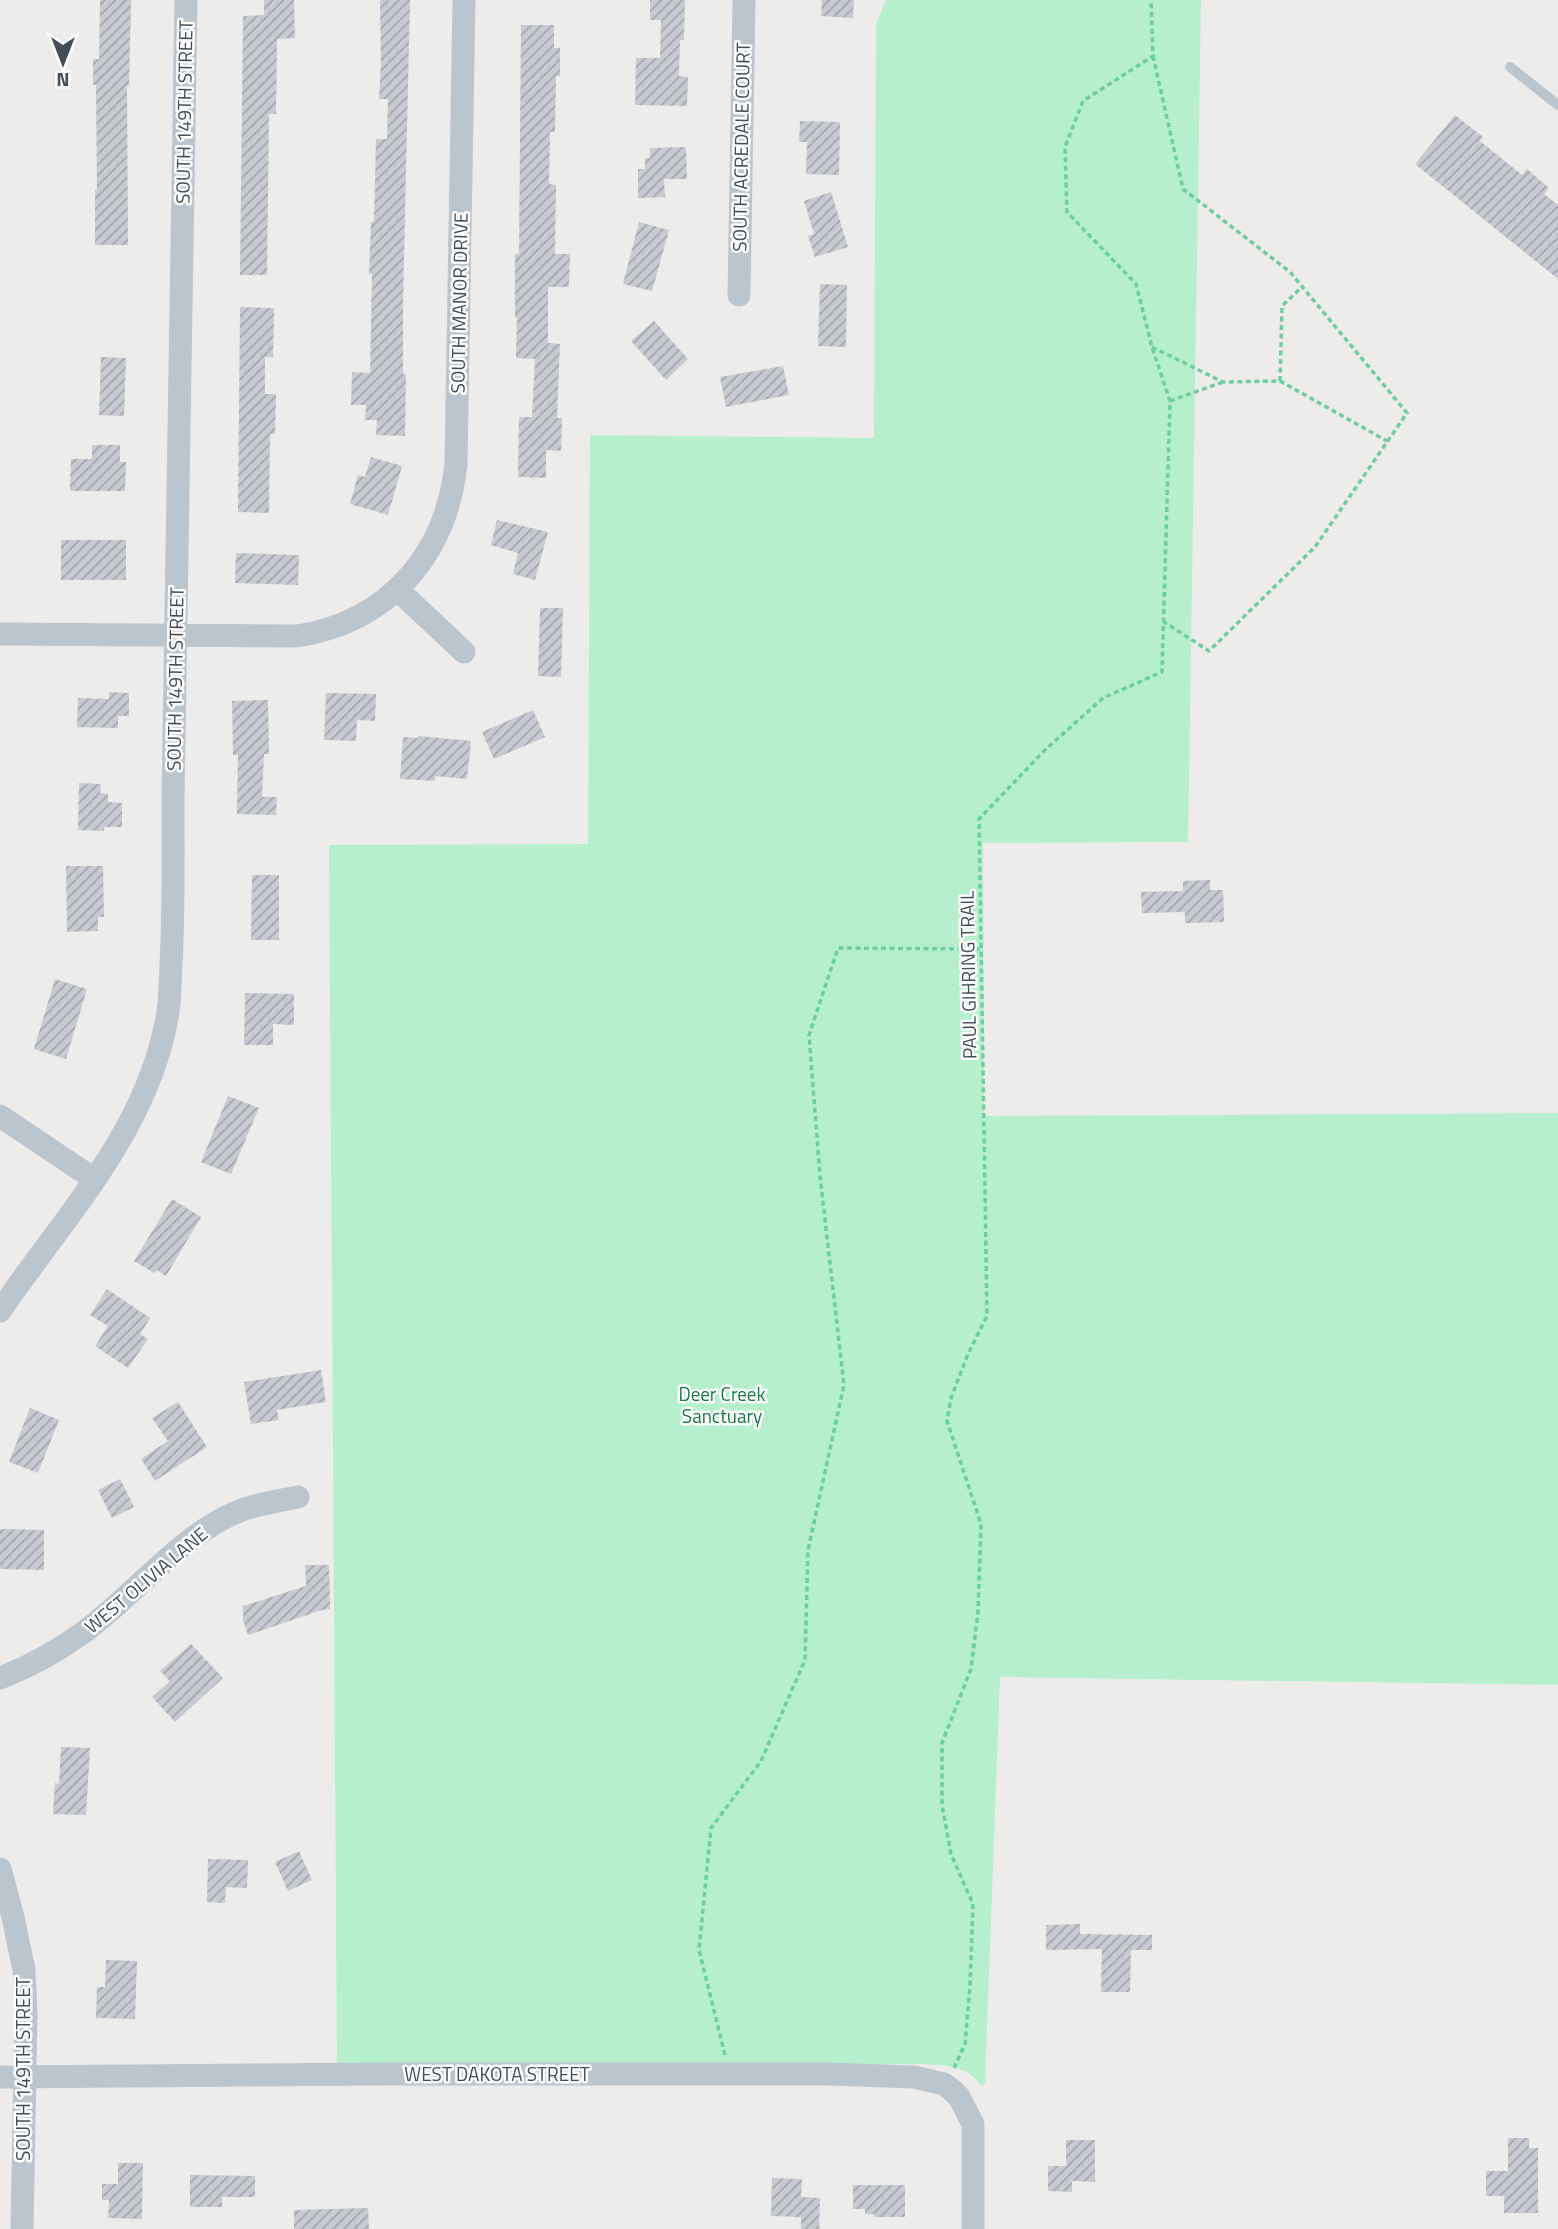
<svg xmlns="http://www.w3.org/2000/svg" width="1558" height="2229" viewBox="0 0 1558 2229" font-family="'Titillium Web',sans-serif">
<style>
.green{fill:#b6efcd}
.building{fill:url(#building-hatch)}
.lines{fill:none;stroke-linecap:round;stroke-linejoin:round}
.path{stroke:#6ecda1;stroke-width:3.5;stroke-dasharray:5 3.5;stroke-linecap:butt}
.service{stroke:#bbc5ce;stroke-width:10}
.minor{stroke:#bbc5ce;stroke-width:23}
.labels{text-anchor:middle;stroke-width:5;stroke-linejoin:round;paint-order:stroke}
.street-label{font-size:19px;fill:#434e59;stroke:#fff}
.park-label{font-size:19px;fill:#147a4a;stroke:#fff}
</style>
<defs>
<pattern id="building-hatch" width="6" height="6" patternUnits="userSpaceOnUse" patternTransform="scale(1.75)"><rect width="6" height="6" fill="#c7cad0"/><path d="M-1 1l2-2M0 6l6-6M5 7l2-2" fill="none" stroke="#a3a6ac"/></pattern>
</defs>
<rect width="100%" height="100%" fill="#eeebeb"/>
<path class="green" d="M886,0H1201L1188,842L983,843L984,1116L1558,1113V1685L1000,1677L985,2083L982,2086C967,2066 947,2065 924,2064L337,2066L329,845L588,844L590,435L874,438L876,24Z"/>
<path class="building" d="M100,0H131L129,86H127L128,245H95V190H97L96,85H93V59H99Z
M264,0H294L295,38L277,39L276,114H269L267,275H240L243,16L264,15Z
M380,0H410L403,302V374H406L405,436L376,435L377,420H365L366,405H351L352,372L370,373L372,274H369L371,222H374L376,139H387L388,99H379L381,63Z
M650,0H685L684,40H680L679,76L688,77L687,106L635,105L636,58H660L661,20H650Z
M822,0H854L853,18L821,16Z
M521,25H554V48H560V76H556L555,132H550L549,184L556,185L555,254H570L569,287H548V343L560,344L557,418H562L561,451L546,450V478L518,477L519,417H532L535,359L516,358L517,317H515V254H519Z
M1455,115L1483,137L1480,141L1522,175L1527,169L1549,188L1544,194L1558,205V279L1415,164Z
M800,121L840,122L839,175L806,174L807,142H799Z
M686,147L687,179H664L665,197L638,198V169H645V158H650V148Z
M831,192L848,247L815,257L808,236L814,234L804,201Z
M639,222L669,230L652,291L623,284Z
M820,284L847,285L846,347L818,346Z
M240,307L274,308L273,357H265V394H276L275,434H270L269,513L238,512Z
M654,321L688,359L666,380L631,341Z
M101,357L126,358L124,416L99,415Z
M783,366L789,395L726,407L720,377Z
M92,445H120V462H126L125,491H70L71,459H92Z
M371,457L402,466L388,515L350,504L358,475L365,477Z
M497,520L548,532L535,580L513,574L518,553L491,545Z
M61,540H126V580H61Z
M236,553L299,555L298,585L235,583Z
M540,608H563L561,677L538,676Z
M109,692L129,693V716H118V728L77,727L78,698L109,699Z
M326,693L376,694L375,721L357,720L356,741L324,740Z
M268,700L269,754H264L262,797H277L276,815L237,814L238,755H233L232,701Z
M533,710L545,737L494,759L482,732Z
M419,736L471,741L467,779L435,776V781L400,779L403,737L418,738Z
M79,783L101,784L100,793L108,794V802L122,803V827H104V831L78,830Z
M66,866H103L104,917H98V931L67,932Z
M252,875H279V940H251Z
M1210,880V890H1223L1224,922L1185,923V912L1142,913L1141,892L1183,891V881Z
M55,979L87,989L66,1059L34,1049Z
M245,993L294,994V1025L273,1024V1045H244Z
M228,1096L259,1108L231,1174L201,1162Z
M172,1199L201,1217L166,1276L157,1270L154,1273L134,1261Z
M107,1289L150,1318L140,1334L148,1339L128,1368L95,1346L108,1326L90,1315Z
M321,1370L326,1402L277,1410L279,1420L251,1424L244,1382Z
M178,1402L207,1447L155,1481L141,1459L168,1441L152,1418Z
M30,1408L59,1420L38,1473L9,1462Z
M120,1479L134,1507L112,1518L98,1490Z
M0,1529L44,1530V1570L0,1569Z
M305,1565H329L330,1609L322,1610L248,1635L243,1620V1606L306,1586Z
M191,1644L223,1678L175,1722L152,1697L170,1681L160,1671Z
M61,1747L90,1748L86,1815L53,1814L55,1783L59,1784Z
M299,1851L312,1880L288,1891L275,1862Z
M208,1859L248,1860L247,1888L226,1887L225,1903L207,1902Z
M1080,1924V1934L1152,1935V1950H1131L1130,1992H1101L1102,1949L1046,1950V1925Z
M106,1960L137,1961L135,2019L96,2018L97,1987H105Z
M1508,2138H1529V2148H1538V2213H1504V2196H1486V2171H1508Z
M1066,2140H1095V2182L1072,2181V2192L1048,2191V2166H1066Z
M118,2163H143L142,2219L108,2218L109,2200H102V2184H118Z
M190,2175L255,2176V2197H222V2207H190Z
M772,2178L802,2179L801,2197L820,2198L819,2229H801V2217L771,2216Z
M853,2185H905V2217H874V2214H865V2209H853Z
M368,2208L369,2229H294V2210Z"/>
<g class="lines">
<path class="path" d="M1153,56L1183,189L1290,272L1407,413L1315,547L1209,651L1164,622
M1152,347L1223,382L1280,381L1387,441
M1280,381L1282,306L1302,287
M1170,401L1223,382
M725,2055L699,1950L711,1828L761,1761L805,1660L808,1550L844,1385L820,1176L809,1035L838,948L982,949
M954,2068L965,2044L970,1986L973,1904L951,1854L942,1805V1743L971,1669L978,1612L981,1524L947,1421L951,1398L968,1354L987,1316L979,819L1045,750L1103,698L1162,672L1170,401L1152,347L1136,284L1067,212L1065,147L1083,101L1153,56L1151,0"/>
<path class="service" d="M1510,67L1558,105"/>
<path class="minor" d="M739,295L744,0
M397,589L464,652
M0,634L297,636C389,622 447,554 456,463L464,0
M0,1116L94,1179
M0,1311C60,1223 140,1139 164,1032C170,1010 170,987 171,964C174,908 173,853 173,798L186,0
M0,1678C29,1667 59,1650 84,1632C133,1596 172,1545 226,1517C249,1505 273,1502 298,1497
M0,1869L13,1917L24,1970L26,2014L22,2229
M0,2077L382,2074H829L914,2077L944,2084L952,2090L959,2097L973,2124V2229"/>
</g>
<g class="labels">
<g class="street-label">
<text transform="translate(184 112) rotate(-89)" y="7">SOUTH 149TH STREET</text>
<text transform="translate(741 147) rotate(-89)" y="7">SOUTH ACREDALE COURT</text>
<text transform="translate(459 303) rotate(-89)" y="7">SOUTH MANOR DRIVE</text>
<text transform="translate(175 679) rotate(-89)" y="7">SOUTH 149TH STREET</text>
<text transform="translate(968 975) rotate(-91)" y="7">PAUL GIHRING TRAIL</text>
<text transform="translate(146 1580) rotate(-40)" y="7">WEST OLIVIA LANE</text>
<text transform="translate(23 2069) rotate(-90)" y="7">SOUTH 149TH STREET</text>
<text x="497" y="2081">WEST DAKOTA STREET</text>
</g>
<g class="park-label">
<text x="722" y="1401">Deer Creek<tspan x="722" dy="22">Sanctuary</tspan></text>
</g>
</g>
<g transform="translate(63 63) rotate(180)" stroke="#ffffff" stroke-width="5" paint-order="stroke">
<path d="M0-5L12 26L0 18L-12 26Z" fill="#434e59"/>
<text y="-10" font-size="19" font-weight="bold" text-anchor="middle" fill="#434e59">N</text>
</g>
</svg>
